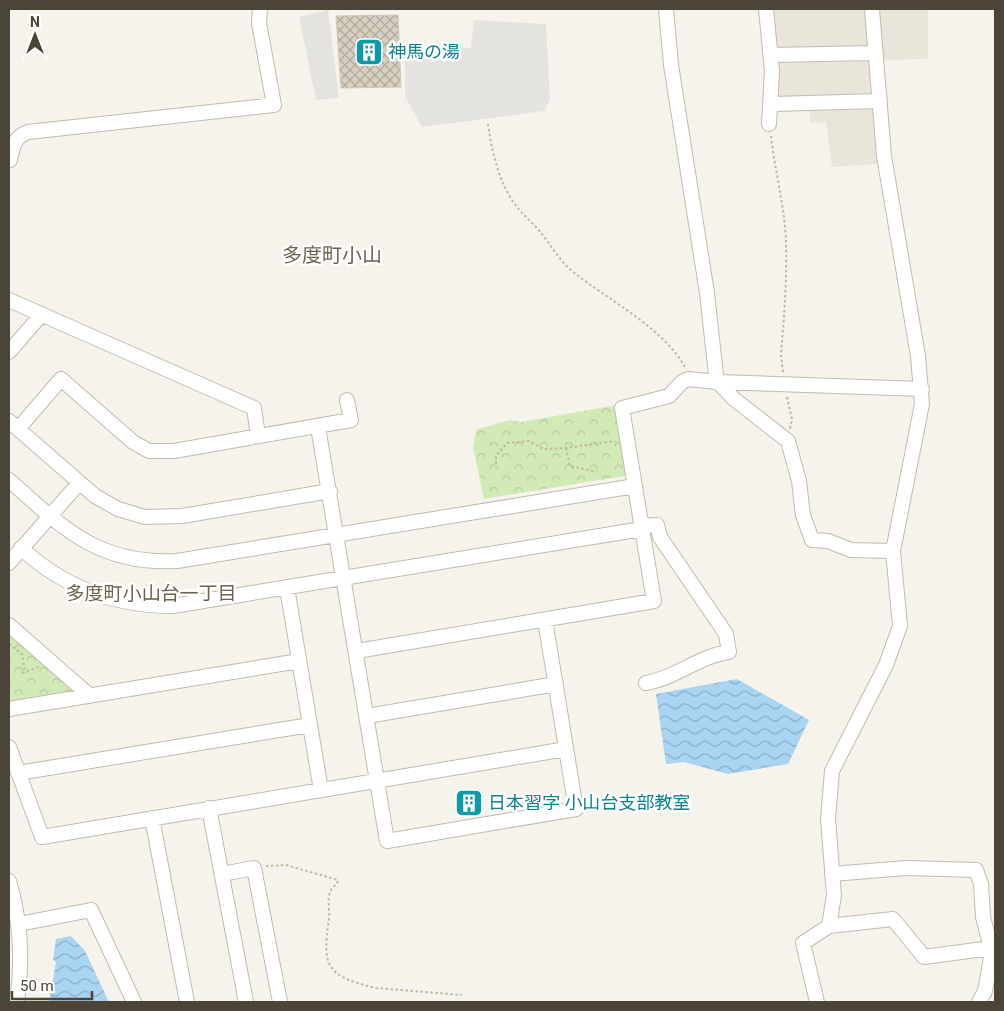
<svg xmlns="http://www.w3.org/2000/svg" width="1004" height="1011" viewBox="0 0 1004 1011" font-family="Roboto,'Noto Sans JP',sans-serif">
<style>
.residential{fill:#eae5da}
.park{fill:url(#park-crowns)}
.parking{fill:#e5e3e0}
.water{fill:url(#water-waves)}
.building{fill:url(#building-cross-hatch);stroke:#d3c7b4}
.lines{fill:none;stroke-linecap:round;stroke-linejoin:round}
.minor-casing{stroke:#c2bbae;stroke-width:16}
.path{stroke:#c4b79f;stroke-width:2;stroke-dasharray:2.5 2.5;stroke-linecap:butt}
.minor{stroke:#fff;stroke-width:14}
.labels{text-anchor:middle;stroke-width:5;stroke-linejoin:round;paint-order:stroke}
.culture-label{font-size:18px;fill:#0d838f;stroke:#fff;text-anchor:start}
.neighbourhood-label{font-size:19px;fill:#6e6250;stroke:#fff}
.quarter-label{font-size:20px;fill:#6e6250;stroke:#fff}
</style>
<defs>
<pattern id="park-crowns" width="20" height="18" patternUnits="userSpaceOnUse" patternTransform="scale(1.25)"><rect width="20" height="18" fill="#d2eab5"/><path d="M2 6a3 3 0 1 1 6 0M12 15a3 3 0 1 1 6 0" fill="none" stroke="#b6ca9c"/></pattern>
<pattern id="water-waves" width="16" height="10" patternUnits="userSpaceOnUse" patternTransform="scale(1.25)"><rect width="16" height="10" fill="#a9d4f2"/><path d="M0 5q4-4 8 0t8 0" fill="none" stroke="#8caec5"/></pattern>
<pattern id="building-cross-hatch" width="8" height="8" patternUnits="userSpaceOnUse" patternTransform="scale(1.25)"><rect width="8" height="8" fill="#d8cfc1"/><path d="M0 0l8 8M0 8l8-8" fill="none" stroke="#b1aa9e"/></pattern>
</defs>
<rect width="100%" height="100%" fill="#f6f3ec"/>
<path class="residential" d="M771,9H865L870,58L871,99L779,101L776,97Z
M880,9H928V59L883,60Z
M873,105L877,164L832,167L826,122L810,123V108Z"/>
<path class="park" d="M617,405L627,472L624,476L484,499L473,447L476,430L509,420L521,422Z
M9,632L73,689L72,694L9,703Z"/>
<path class="parking" d="M328,10L339,98L316,100L299,17Z
M474,20L546,24L550,100L544,111L422,127L405,96V56L415,49L471,48Z"/>
<path class="water" d="M737,679L809,720L788,764L728,774L684,762L666,764L656,694Z
M71,936L85,951L109,1002H49L56,962L53,960L56,939Z"/>
<path class="building" d="M398,15L401,87L341,88L336,16Z
M478,794L480,807L460,812L458,798Z"/>
<g class="lines">
<g class="minor-casing">
<path id="minor" d="M666,9L671,65L707,293L716,375L718,382L734,399L788,441L799,481L803,515L812,540L828,541L851,550L893,551
M766,9L772,71L769,124
M771,55L876,53
M772,104L880,101
M10,160C13,147 14,137 28,132L274,105L259,23L260,9
M9,300L254,408L258,436
M9,352L42,314
M9,421L95,496L118,509L145,517L182,516L330,491
M318,427L387,841L576,809L545,620
M18,429L61,379L133,442L149,451H174L351,420L347,400
M9,480C63,528 98,565 177,561L635,486
M641,526L657,525L660,537L726,634L729,652C699,656 676,678 646,683
M21,548C64,588 115,606 173,606L642,529
M9,563L79,483
M287,588L321,790
M9,625L89,695
M357,651L654,601L622,408L669,396L682,382L688,379L718,382L922,389
M9,709L299,661
M367,716L556,684
M9,747L42,837L566,749
M18,773L310,725
M209,808L246,1002
M152,818L187,1002
M222,874L254,868L280,1002
M832,874L906,868L976,870L981,884L983,917L992,952L985,991L979,1002
M9,881C21,921 23,961 17,1002
M19,924L91,910L134,1002
M829,926L893,919L924,957L991,948
M817,1002L803,943L829,926L834,895L828,819L832,771L886,665L900,626L893,551L922,404L918,356L884,156L872,9"/>
</g>
<path class="path" d="M488,124C492,151 498,180 514,203C522,214 533,223 542,234C552,247 562,264 576,274C610,301 663,328 685,367
M771,136C775,172 785,207 786,243C787,280 784,318 781,355L783,372
M787,397L792,419L790,429
M566,448L570,466L597,472
M496,464V456L507,443L529,441L543,449L566,448L615,441
M9,644L22,654L25,673
M22,673L39,667
M266,866L286,865L338,880C337,886 332,886 330,892C327,899 330,911 329,919C322,967 326,976 376,988L462,995"/>
<use href="#minor" class="minor"/>
</g>
<defs>
<g id="building-square" transform="scale(1.4375)"><rect x="-9" y="-9" width="18" height="18" rx="4" fill="#0f9aa8" stroke="#fff"/><path d="M-4-6H4V6H1V3H-1V6H-4ZM-2.5-4.3h1.7v1.8h-1.7ZM.8-4.3h1.7v1.8H.8ZM-2.5-1h1.7V.8h-1.7ZM.8-1h1.7V.8H.8Z" fill="#fff"/></g>
</defs>
<g fill-rule="evenodd">
<use href="#building-square" x="369" y="52"/>
<use href="#building-square" x="469" y="803"/>
</g>
<g class="labels">
<g class="culture-label">
<text x="388" y="58">神馬の湯</text>
<text x="488" y="809">日本習字 小山台支部教室</text>
</g>
<g class="neighbourhood-label">
<text x="151" y="600">多度町小山台一丁目</text>
</g>
<g class="quarter-label">
<text x="332" y="262">多度町小山</text>
</g>
</g>
<rect width="1004" height="1011" fill="none" stroke="#4b4439" stroke-width="20"/>
<g transform="translate(35 35)" stroke="#ffffff" stroke-width="4" paint-order="stroke">
<path d="M0-4L9 19L0 12L-9 19Z" fill="#4b4439"/>
<text y="-8" font-size="14" font-weight="bold" text-anchor="middle" fill="#4b4439">N</text>
</g>
<path d="M12 991v8h80v-8" fill="none" stroke="#4b4439" stroke-width="2.5"/>
<text x="20" y="991" font-size="15" fill="#4b4439" stroke="#ffffff" stroke-width="4" paint-order="stroke">50 m</text>
</svg>
